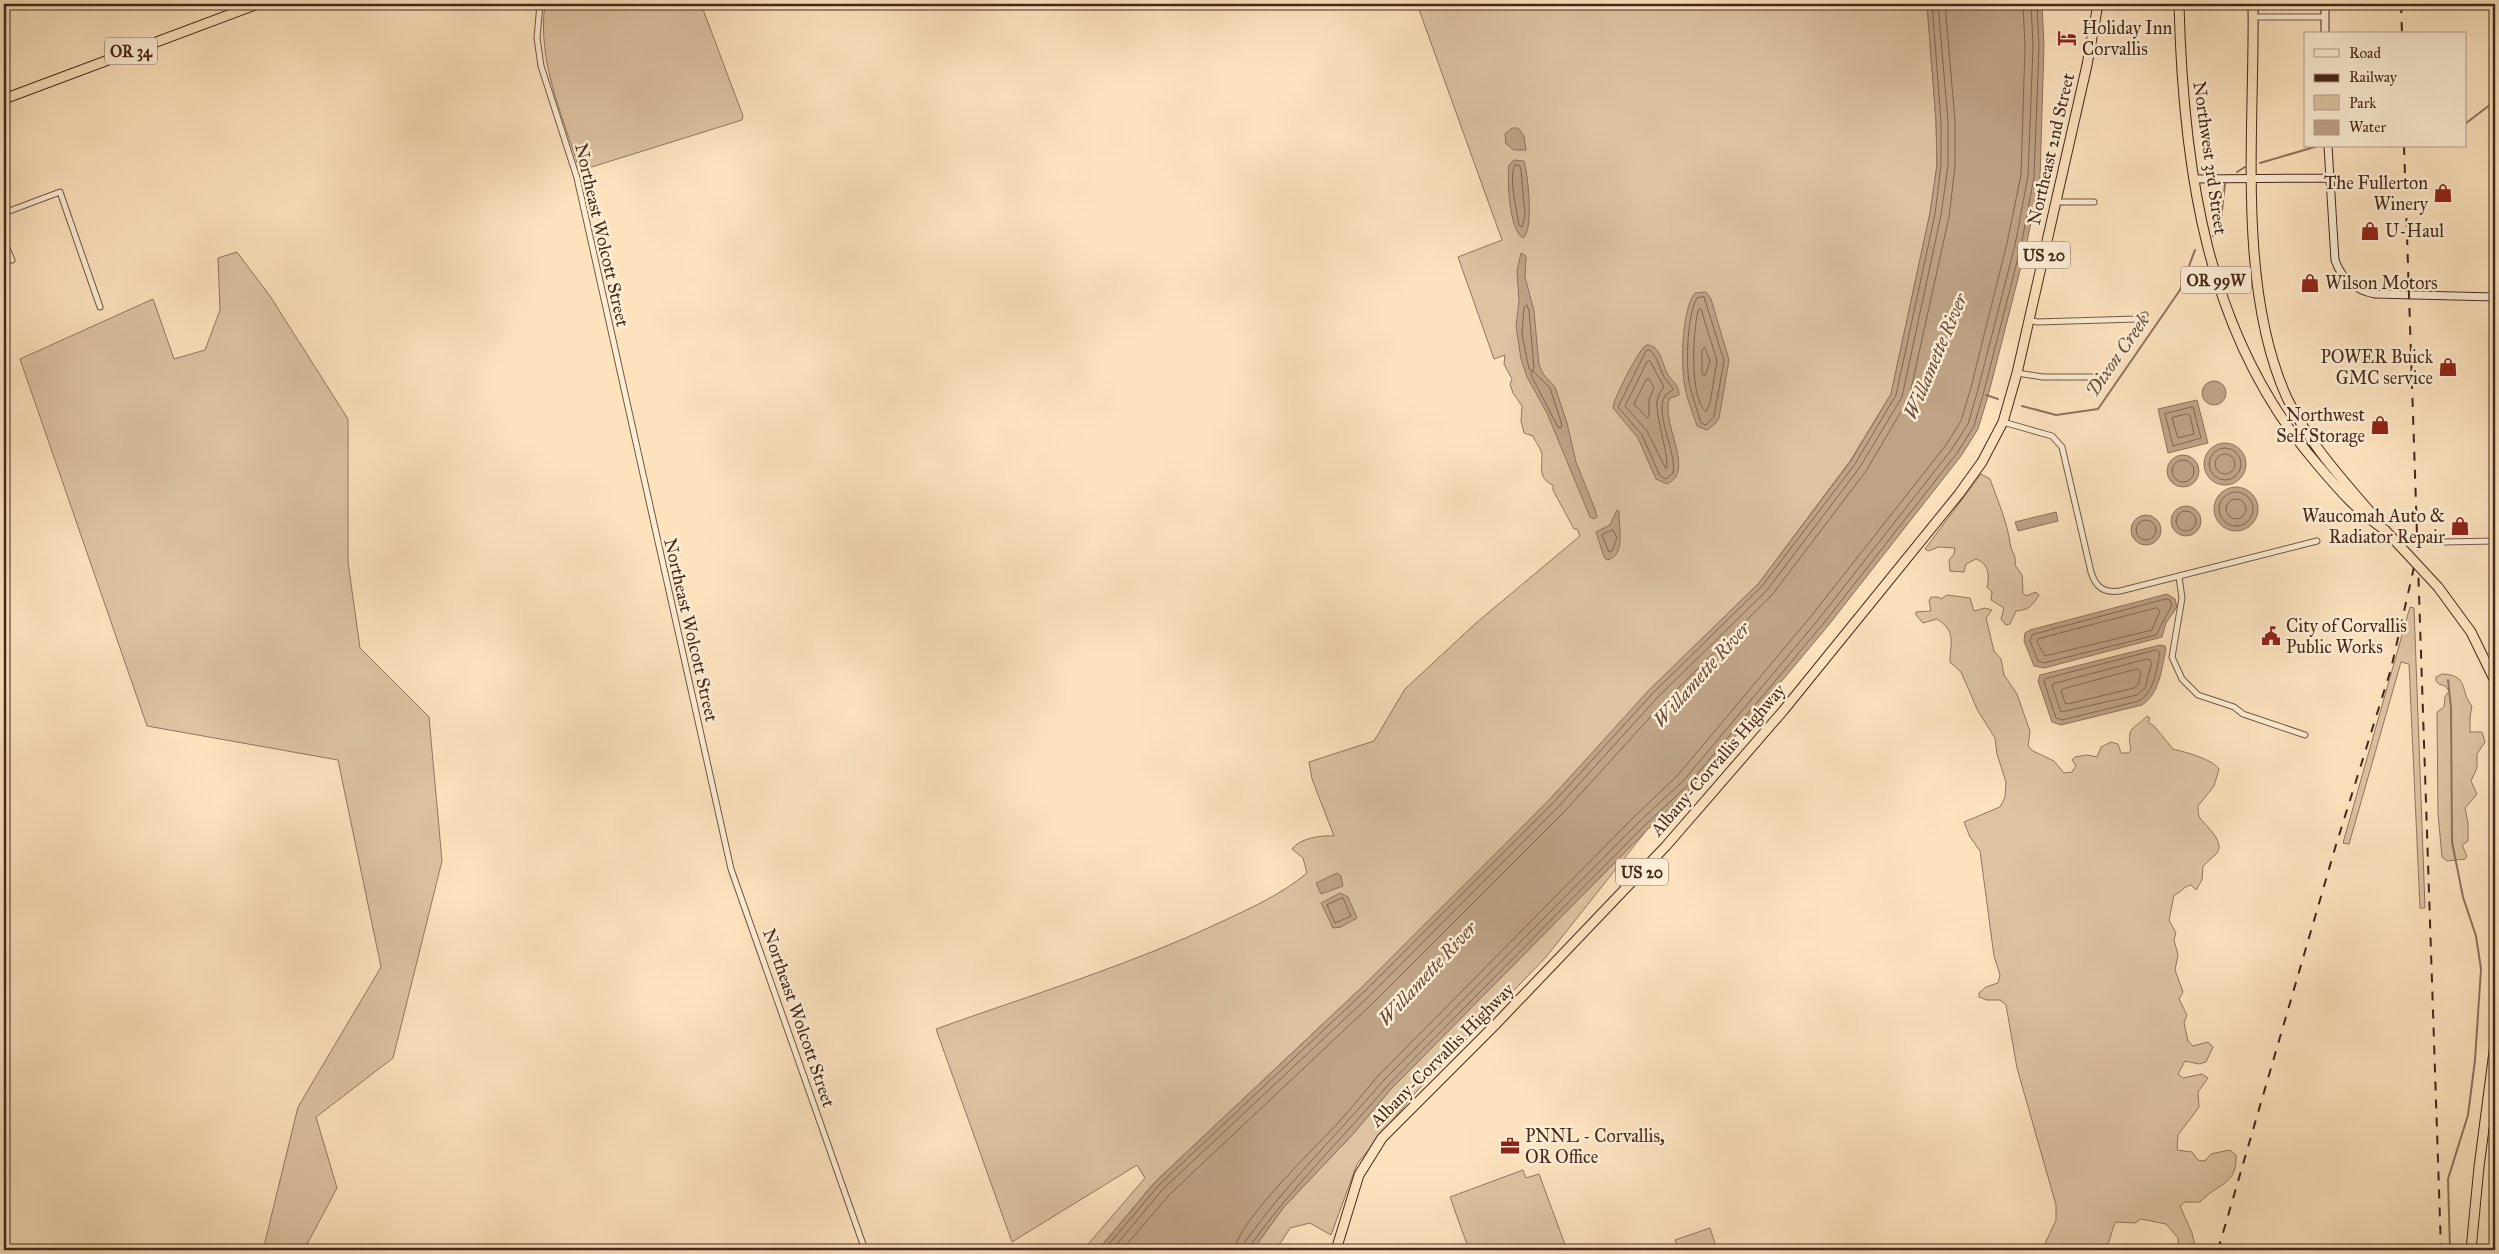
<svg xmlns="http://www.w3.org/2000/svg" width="2499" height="1254" viewBox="0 0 2499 1254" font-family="'IM FELL Great Primer',serif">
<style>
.green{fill:#ddc3a2;stroke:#91765e}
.water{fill:#bea386;stroke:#8e725b}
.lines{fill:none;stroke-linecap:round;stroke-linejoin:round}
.shore{stroke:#826650;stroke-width:1}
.stream{stroke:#8e725b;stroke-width:2}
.street-casing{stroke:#735743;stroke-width:7}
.secondary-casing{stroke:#45281a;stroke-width:9}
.highway-casing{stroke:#45281a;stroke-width:11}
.street{stroke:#fdedd5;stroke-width:5}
.secondary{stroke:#fdedd5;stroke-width:7}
.highway{stroke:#fce3be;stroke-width:9}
.rail{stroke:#45281a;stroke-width:2;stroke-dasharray:9 9;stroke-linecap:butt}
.highway-bridge-casing{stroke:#45281a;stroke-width:11;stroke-linecap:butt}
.highway-bridge{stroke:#fce3be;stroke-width:9}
.labels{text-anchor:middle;stroke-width:5;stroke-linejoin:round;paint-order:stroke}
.shield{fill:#fdedd5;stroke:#7c6352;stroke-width:1}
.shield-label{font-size:16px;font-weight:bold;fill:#45281a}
.poi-label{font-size:18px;fill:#45281a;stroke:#fdedd5;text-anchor:start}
.street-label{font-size:18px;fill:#45281a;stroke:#fdedd5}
.water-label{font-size:19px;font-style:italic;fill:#694d3a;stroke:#fdedd5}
</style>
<rect width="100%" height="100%" fill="#fce3be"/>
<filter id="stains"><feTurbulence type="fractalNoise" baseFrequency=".004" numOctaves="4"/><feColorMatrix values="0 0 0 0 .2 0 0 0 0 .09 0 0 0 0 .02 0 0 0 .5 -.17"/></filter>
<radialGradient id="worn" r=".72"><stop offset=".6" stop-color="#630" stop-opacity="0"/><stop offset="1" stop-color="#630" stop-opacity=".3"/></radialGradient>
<path class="green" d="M545,4H701L743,116L742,120L582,170L578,166C562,113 537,61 545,4Z
M1417,4H1927L1936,121L1937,165L1930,213L1891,394L1850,461L1759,583L1661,679L1550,799L1360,989L1154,1183L1098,1250H1083L1145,1178L1137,1165L1012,1242L936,1029C1031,995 1130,965 1221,922C1251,908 1282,894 1307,873L1303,858L1292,849C1300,838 1322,835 1334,836L1312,779L1309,762L1374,741L1405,689L1476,623L1580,536L1577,529H1574L1553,490V485C1538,479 1542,467 1542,454C1541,449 1535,441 1533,436L1524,433L1521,421L1522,406L1513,393L1510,384L1512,379L1504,364L1505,355L1494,359L1458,257L1502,240Z
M237,252L270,296L348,419V562L360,648L429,717L442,861L393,1058L316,1117L337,1188L304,1250H256L264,1246L298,1107L381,967L338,760L147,726L20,359L153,299L174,359L205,350L220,310L218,258Z
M1981,474L1990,479C1997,499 2007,521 2010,543C2011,552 2017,556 2015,565L2022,575L2023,593L2026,596L2036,592L2039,595C2032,606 2029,610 2016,611L2010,624L2006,625L2001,619L2004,608L1991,600L1992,592L1987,587C1990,575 1988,563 1976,559L1966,564L1964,572L1950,571L1949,560L1954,554L1955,548L1939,547L1928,551L1925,549Z
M1947,595L1970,598L1974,611L1985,608L1992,610L1986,618L1994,651L2001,659L2004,675L2017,694L2030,731L2028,746L2033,751L2054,761L2064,773L2072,772L2076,766L2072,760L2075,757L2087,755L2097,757L2101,747L2111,742L2118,744L2121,753H2128L2131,750C2126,725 2134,730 2147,716L2150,718L2148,722L2154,726L2173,749C2185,752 2212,759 2219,769L2214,786L2198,806C2198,810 2198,815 2200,818C2206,826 2228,844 2215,855C2211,859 2207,862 2203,866L2202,880L2196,890L2191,885C2184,886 2181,893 2174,895L2169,920L2176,933L2174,940L2178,955L2175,970L2183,992L2179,999L2187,1015L2184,1023L2188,1041L2193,1046L2208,1042L2213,1047L2206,1062L2199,1064L2185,1061L2178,1074L2183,1078L2202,1074L2208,1078L2198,1092L2199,1107L2178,1135L2177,1150L2192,1152L2198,1160L2202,1161L2206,1160L2211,1154L2230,1150L2236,1155C2238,1185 2216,1184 2200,1202H2185L2180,1206L2192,1233L2196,1250H2179L2178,1238L2166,1224L2141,1219L2135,1223L2116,1222C2110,1232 2112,1240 2104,1250H2042L2056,1220V1205L2017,1068L2006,1005L2000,1000H1987L1979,997V993L1986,987L1998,983L2000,975L1994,956L1980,851L1970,837L1964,822L2000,807L2005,797L2006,782L1997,754L1995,738L1978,711L1961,672L1950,662C1950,642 1957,632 1937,619L1923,623L1916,615V612L1931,611L1929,601L1931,597H1938L1941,599Z
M2410,607L2414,608L2425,908H2420L2409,664L2401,662L2349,844L2343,843Z
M2442,674C2470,675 2459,691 2472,706L2470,717V732H2482L2485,742L2477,754V768L2471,781L2477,794L2465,808L2468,823V841L2462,845L2467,856L2465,859L2447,861L2442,857L2438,814L2437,712L2444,707L2445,697L2449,691L2445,686L2439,684L2436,681V677Z
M1646,831L1546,957L1415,1093L1357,1164L1331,1235L1310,1223L1290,1228L1276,1250H1253L1283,1208L1353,1134L1391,1089Z
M1523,1170L1526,1178L1539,1174L1567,1250H1469L1450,1197Z
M1710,1228L1717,1250H1672L1678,1248L1675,1240Z"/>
<path class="water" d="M1927,4H2042L2044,46L2040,177L2026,247L1988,396L1978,429L1961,456L1827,627L1692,788L1646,831L1391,1089L1353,1134L1283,1208L1253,1250H1098L1155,1182L1360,989L1550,799L1649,690L1759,583L1851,461L1891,394L1930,213L1937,165L1936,121Z
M1512,128H1518L1524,136L1526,150H1514L1506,144L1505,134Z
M1514,160L1524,161C1528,173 1534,232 1523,238C1509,230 1507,180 1509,165Z
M1521,253L1526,256L1525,277L1534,311L1539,365L1544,375L1555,387L1567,423L1576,462L1596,512L1597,517L1594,519L1590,517L1547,413L1527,377L1521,359L1516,326L1519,301L1517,271Z
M1706,292L1711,299L1729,360L1719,418L1715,424L1707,430L1697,426C1692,411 1686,397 1684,381C1681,361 1682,309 1695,293Z
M1646,345C1661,344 1662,365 1668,375C1673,382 1679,385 1679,395L1670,398C1659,422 1697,471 1667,484L1656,479L1638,438L1613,408C1613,399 1638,351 1646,345Z
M2202 393a12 12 0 1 1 24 0a12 12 0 1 1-24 0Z
M2197,400L2208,443L2168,453L2158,409Z
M2204 464a21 21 0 1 1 42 0a21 21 0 1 1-42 0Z
M2167 471a16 16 0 1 1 32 0a16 16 0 1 1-32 0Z
M2214 509a22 22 0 1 1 44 0a22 22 0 1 1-44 0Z
M2171 521a15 15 0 1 1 30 0a15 15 0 1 1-30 0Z
M1617,510L1619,511C1618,525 1627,556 1607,560L1604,557L1596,532L1610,525Z
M2056,512L2058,521L2018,531L2015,522Z
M2131 530a15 15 0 1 1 30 0a15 15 0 1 1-30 0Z
M2167,594L2175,599L2177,607L2166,623L2162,637L2044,668L2034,666L2024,641L2025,633L2030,630Z
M2160,645L2165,646L2166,650C2161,670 2160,693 2142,705L2061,725L2052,722L2038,681L2040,675Z
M1337,873L1341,876L1343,886L1321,894L1316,883Z
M1340,893L1348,897L1357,918L1341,927L1333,928L1321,903Z"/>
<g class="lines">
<path class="shore" d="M1515,165L1520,166L1521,170L1525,215L1522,227L1519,225C1517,211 1508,176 1515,165Z
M1704,297L1724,361L1714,416L1706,425L1701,423C1697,409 1692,396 1689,382C1686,363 1687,314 1697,298Z
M1527,305L1529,311L1534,368L1532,371L1529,369L1522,334L1524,307Z
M1701,309L1717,361L1710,403L1706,412C1689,397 1693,332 1698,311Z
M1705,348L1710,361L1705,376L1702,374V350Z
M1650,350L1656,358L1664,377L1673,389C1671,392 1667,393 1665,396C1654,414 1677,452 1673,473L1666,479L1660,476L1642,435L1618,407L1646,351Z
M1650,361L1664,387C1661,391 1658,395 1657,401C1655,416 1671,462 1666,469L1647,431L1625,406L1647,362Z
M1533,371L1550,388L1562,425L1561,428L1558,427L1534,381L1531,374Z
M1649,379L1654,388L1649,400V416L1647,418L1634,404L1646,380Z
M2193,407L2201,438L2173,446L2165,414Z
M2187,414L2190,415L2194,434L2178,438L2172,418Z
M2209 464a16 16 0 1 1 32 0a16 16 0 1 1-32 0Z
M2215 464a10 10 0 1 1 20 0a10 10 0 1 1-20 0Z
M2172 471a11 11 0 1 1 22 0a11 11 0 1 1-22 0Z
M2219 509a17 17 0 1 1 34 0a17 17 0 1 1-34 0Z
M2226 509a10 10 0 1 1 20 0a10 10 0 1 1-20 0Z
M2176 521a10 10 0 1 1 20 0a10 10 0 1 1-20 0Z
M2136 530a10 10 0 1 1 20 0a10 10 0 1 1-20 0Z
M1613,530L1617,538L1612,551L1609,552L1602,535Z
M2166,599L2170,600L2172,605L2156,635L2044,663L2038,661L2030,641L2032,635Z
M2157,608L2160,611L2152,630L2045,656L2037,642L2038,639Z
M2157,650L2160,653C2156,670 2155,691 2139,701L2062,720L2056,718L2044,682L2045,679Z
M2148,659L2152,662L2145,688L2137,695L2061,712L2052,686L2053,684Z
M2138,669L2141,673L2138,685L2134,688L2068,704L2065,703L2061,691L2063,689Z
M1343,898L1351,916L1335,923L1327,905Z
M1104,1250L1159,1185L1364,992L1554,802L1653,693L1762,586L1855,464L1896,395L1935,214L1941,165V121L1932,4
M1112,1250L1163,1189L1368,997L1558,807L1657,698L1767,590L1860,467L1902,397L1941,215L1948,166V121L1938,4
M1122,1250L1169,1195L1374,1002L1564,812L1663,703L1772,595L1866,471L1909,398L1949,217L1955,166V121L1945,4
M1235,1250C1236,1223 1317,1146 1338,1123C1352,1108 1364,1092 1378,1076L1633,818L1678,775L1812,615L1946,445L1961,421L1970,391L2007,243L2021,175L2025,47L2023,4
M1243,1250L1245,1242C1286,1184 1337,1135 1383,1081L1638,823L1684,780L1818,620L1952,449L1968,424L1977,393L2015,245L2028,176L2033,47L2031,4
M1249,1250L1250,1246C1291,1188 1342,1139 1388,1085L1643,827L1688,785L1823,624L1957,453L1974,426L1983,395L2021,246L2034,177L2039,47L2037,4"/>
<path class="stream" d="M2465,124L2495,101
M2260,163L2318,146
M2237,172L2245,167
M2213,236L2220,228L2225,184
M1986,395L1998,399
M2022,406L2056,415L2098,409L2180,290L2195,250
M2448,680L2451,708L2452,842L2463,897L2476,936L2481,969L2475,1060L2468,1115L2448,1179L2450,1250"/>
<g class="street-casing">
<path id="street" d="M540,4L537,38L541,66L577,178L731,869L865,1250
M2254,17H2325
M2056,202H2094
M4,213L60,192L100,307
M4,241L12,260
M2029,320L2037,322L2137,319L2145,315
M2017,373L2043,377H2100
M2003,422L2052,436L2062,447L2091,572C2096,588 2104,593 2120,591L2317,541
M2434,539L2444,542L2495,541
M2179,577L2182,598L2172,657L2182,679L2198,695L2234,707L2243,714L2305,735
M2494,632H2495"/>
</g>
<g class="secondary-casing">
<path id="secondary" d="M2325,34V4
M2328,146L2335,260C2342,280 2355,290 2375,294L2495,297
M2193,179L2330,178"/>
</g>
<g class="highway-casing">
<path id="highway" d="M2179,4C2183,168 2206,336 2317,464C2338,489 2358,512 2385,530
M2253,4C2255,126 2236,286 2287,398C2309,444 2344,481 2377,520
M4,99L258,4
M2438,587L2471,632L2495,681
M1336,1250L1359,1175L1382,1138L1496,1024L1666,846L1783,711L1959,494L1982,462L2003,422L2017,373L2087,65L2098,4
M2471,1250L2479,1167L2495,1044"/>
</g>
<use href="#street" class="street"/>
<use href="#secondary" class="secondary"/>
<use href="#highway" class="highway"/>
<path class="rail" d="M2401,4L2402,34
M2404,146L2441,1250
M2218,1250L2336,845L2391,669L2414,567"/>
<g class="highway-bridge-casing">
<path id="highway-bridge" d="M2385,530L2438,587"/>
</g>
<use href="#highway-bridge" class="highway-bridge"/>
</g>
<defs>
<g id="hotel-bare" transform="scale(1.5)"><path d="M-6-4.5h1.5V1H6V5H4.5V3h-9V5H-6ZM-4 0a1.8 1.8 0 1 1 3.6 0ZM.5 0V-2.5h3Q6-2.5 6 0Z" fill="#8f2418" stroke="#fdedd5" stroke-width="2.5" paint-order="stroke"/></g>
<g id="shop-bare" transform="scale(1.5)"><path d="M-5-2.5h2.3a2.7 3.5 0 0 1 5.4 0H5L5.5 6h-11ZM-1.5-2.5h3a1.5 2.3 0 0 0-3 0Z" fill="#8f2418" stroke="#fdedd5" stroke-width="2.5" paint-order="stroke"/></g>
<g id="civic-bare" transform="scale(1.5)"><path d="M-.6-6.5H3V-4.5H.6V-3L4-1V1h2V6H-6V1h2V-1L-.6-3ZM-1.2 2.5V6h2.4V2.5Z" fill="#8f2418" stroke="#fdedd5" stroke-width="2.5" paint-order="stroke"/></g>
<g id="office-bare" transform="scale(1.5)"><path d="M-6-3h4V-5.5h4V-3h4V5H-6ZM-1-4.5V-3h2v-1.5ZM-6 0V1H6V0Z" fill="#8f2418" stroke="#fdedd5" stroke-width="2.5" paint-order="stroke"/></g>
</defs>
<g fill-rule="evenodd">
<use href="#hotel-bare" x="2067" y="38"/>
<use href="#shop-bare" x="2443" y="193"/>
<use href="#shop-bare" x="2370" y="231"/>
<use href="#shop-bare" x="2310" y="283"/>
<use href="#shop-bare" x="2448" y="367"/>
<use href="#shop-bare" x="2380" y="425"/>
<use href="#shop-bare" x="2460" y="526"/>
<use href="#civic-bare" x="2271" y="636"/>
<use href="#office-bare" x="1510" y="1146"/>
</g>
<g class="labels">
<g class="shield">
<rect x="105" y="37.5" width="52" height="27" rx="4"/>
<rect x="2018" y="241.5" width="52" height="27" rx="4"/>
<rect x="2181" y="266.5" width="70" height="27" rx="4"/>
<rect x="1616" y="858.5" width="52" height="27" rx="4"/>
</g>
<g class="shield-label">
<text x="131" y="57">OR 34</text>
<text x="2044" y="261">US 20</text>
<text x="2216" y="286">OR 99W</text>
<text x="1642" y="878">US 20</text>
</g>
<g class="poi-label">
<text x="2082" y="34">Holiday Inn<tspan x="2082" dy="21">Corvallis</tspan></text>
<text x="2428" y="189" text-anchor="end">The Fullerton<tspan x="2428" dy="21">Winery</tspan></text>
<text x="2385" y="237">U-Haul</text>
<text x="2325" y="289">Wilson Motors</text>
<text x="2433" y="363" text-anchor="end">POWER Buick<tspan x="2433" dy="21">GMC service</tspan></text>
<text x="2365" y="421" text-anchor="end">Northwest<tspan x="2365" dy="21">Self Storage</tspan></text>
<text x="2445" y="522" text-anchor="end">Waucomah Auto &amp;<tspan x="2445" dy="21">Radiator Repair</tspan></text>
<text x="2286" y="632">City of Corvallis<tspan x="2286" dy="21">Public Works</tspan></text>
<text x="1525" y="1142">PNNL - Corvallis,<tspan x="1525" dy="21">OR Office</tspan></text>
</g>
<g class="street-label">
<text transform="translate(2051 149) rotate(-77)" y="6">Northeast 2nd Street</text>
<text transform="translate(2210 158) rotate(82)" y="6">Northwest 3rd Street</text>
<text transform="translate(602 235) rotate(77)" y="6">Northeast Wolcott Street</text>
<text transform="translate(691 630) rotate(77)" y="6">Northeast Wolcott Street</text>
<text transform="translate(1718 760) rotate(-49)" y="6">Albany-Corvallis Highway</text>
<text transform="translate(799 1018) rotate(71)" y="6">Northeast Wolcott Street</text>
<text transform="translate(1442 1055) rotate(-45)" y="6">Albany-Corvallis Highway</text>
</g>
<g class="water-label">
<text transform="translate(2117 355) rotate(-55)" y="7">Dixon Creek</text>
<text transform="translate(1935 356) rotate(-67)" y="7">Willamette River</text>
<text transform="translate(1701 674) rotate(-48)" y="7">Willamette River</text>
<text transform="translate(1427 973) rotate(-47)" y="7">Willamette River</text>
</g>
</g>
<rect width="2499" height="1254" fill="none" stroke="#fce3be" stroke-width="20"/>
<rect x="5" y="5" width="2489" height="1244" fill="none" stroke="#45281a" stroke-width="2.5"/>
<rect x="10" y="10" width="2479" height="1234" fill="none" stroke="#45281a"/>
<rect x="2304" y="32" width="162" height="115" fill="#fdedd5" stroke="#b39e8a"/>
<rect x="2314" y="49" width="25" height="8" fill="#fdedd5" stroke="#b39e8a"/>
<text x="2349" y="58" font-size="15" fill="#45281a">Road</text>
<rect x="2314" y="74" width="25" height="8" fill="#45281a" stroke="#b39e8a"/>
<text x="2349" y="82" font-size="15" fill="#45281a">Railway</text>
<rect x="2314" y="95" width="25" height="15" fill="#ddc3a2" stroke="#b39e8a"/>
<text x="2349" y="108" font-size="15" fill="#45281a">Park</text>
<rect x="2314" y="120" width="25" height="15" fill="#bea386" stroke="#b39e8a"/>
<text x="2349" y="132" font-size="15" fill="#45281a">Water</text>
<rect width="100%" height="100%" filter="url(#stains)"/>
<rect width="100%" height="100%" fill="url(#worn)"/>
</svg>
